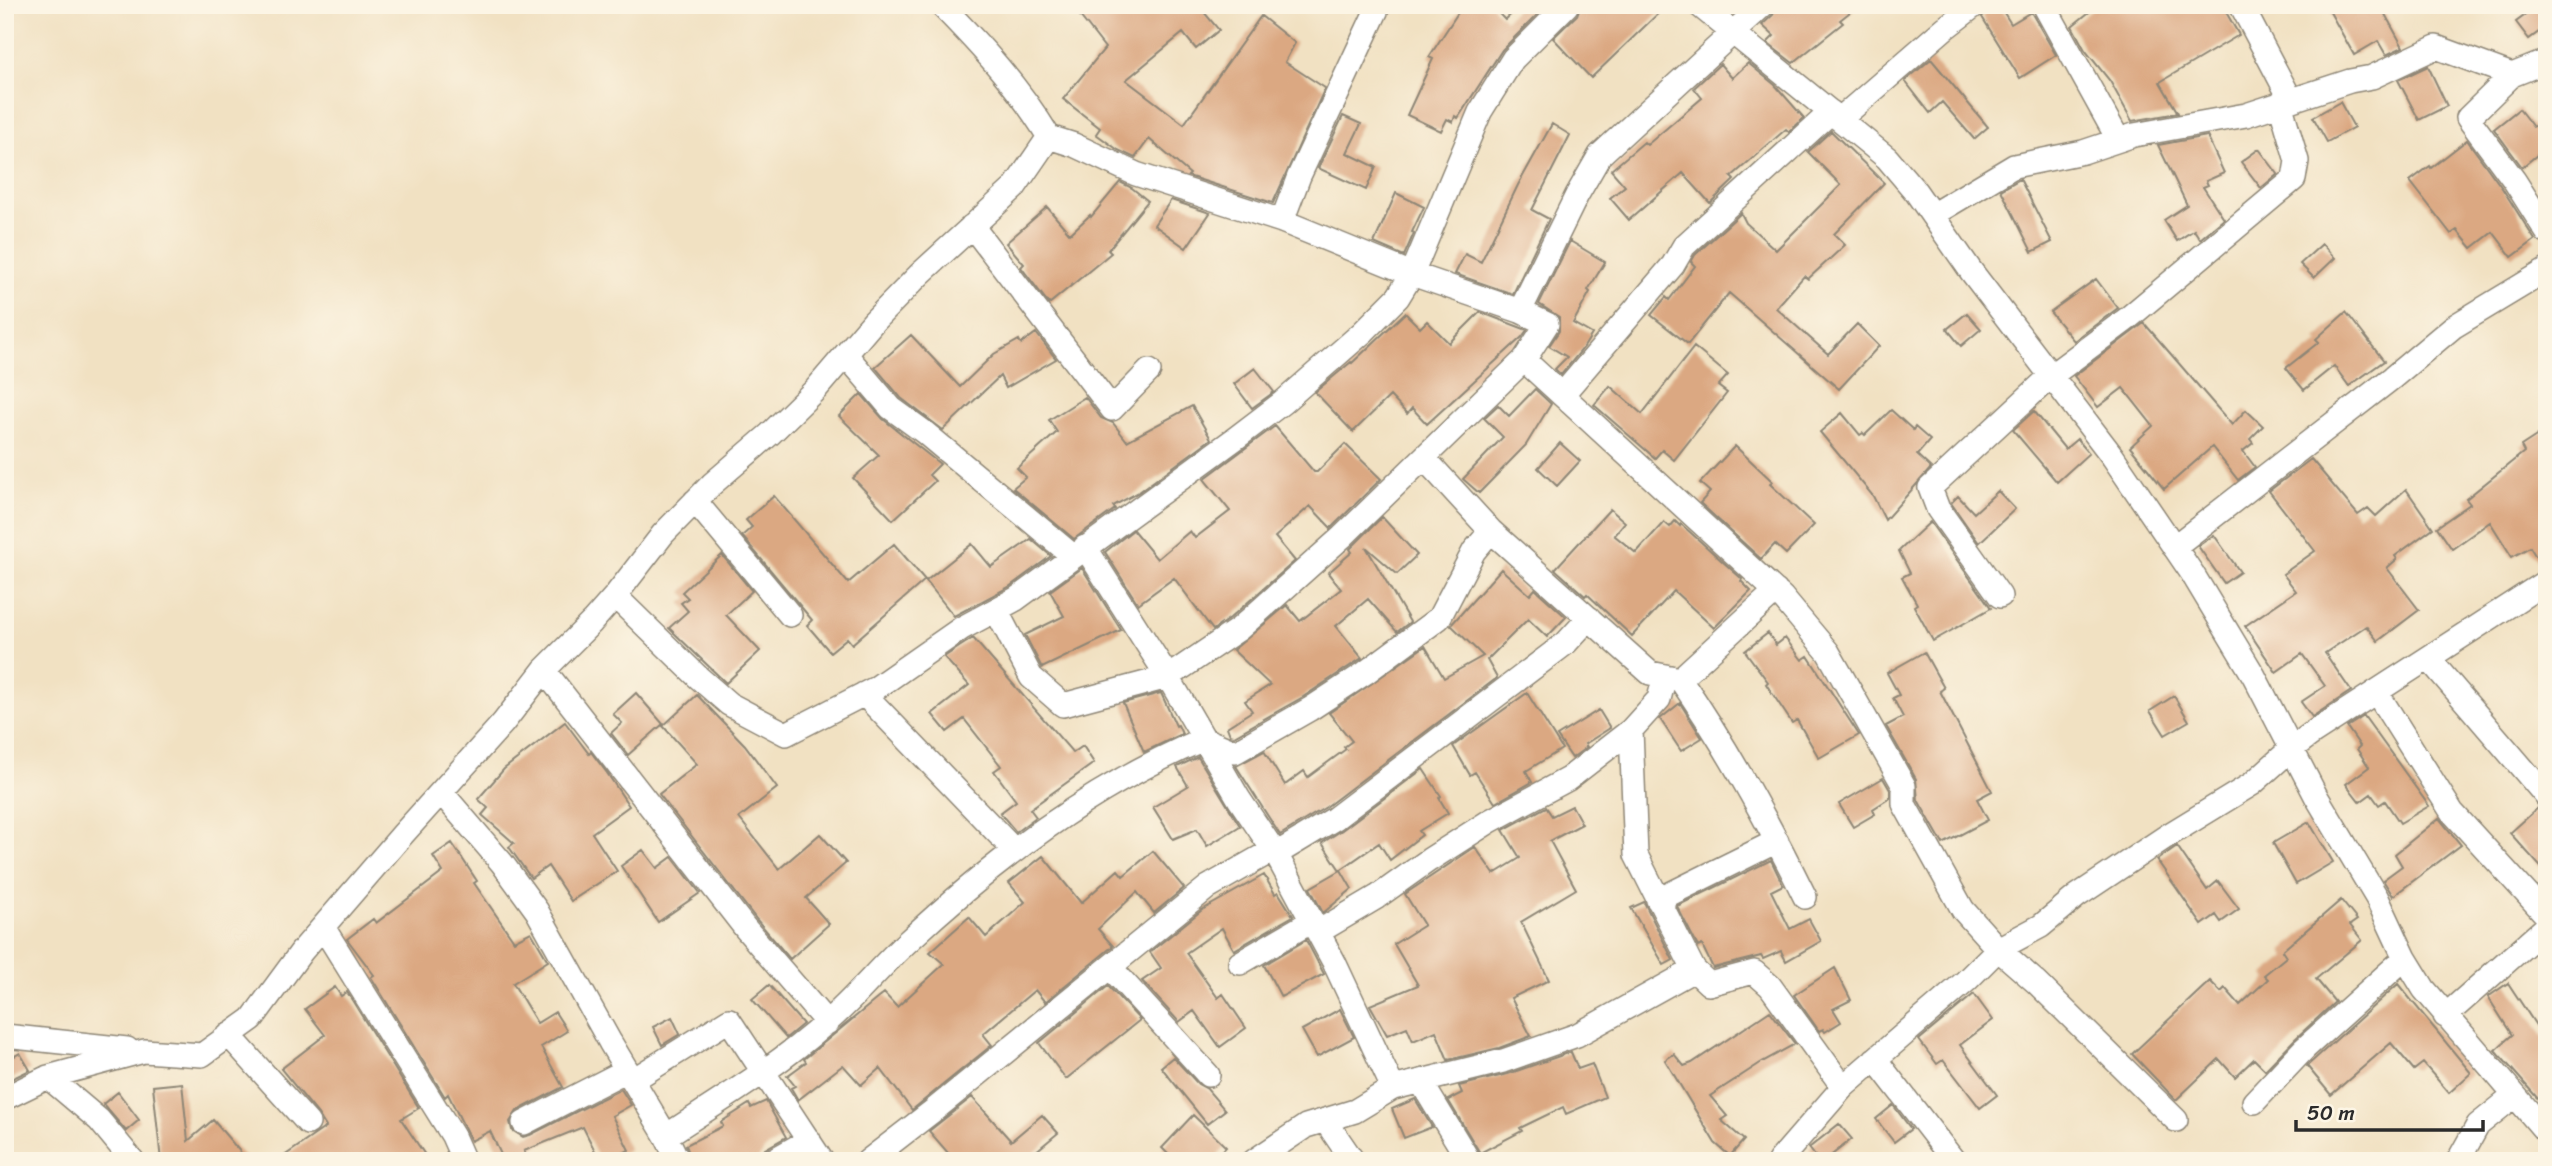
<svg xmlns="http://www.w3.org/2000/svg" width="2552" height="1166" viewBox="0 0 2552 1166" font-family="Sriracha,sans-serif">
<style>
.building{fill:#dba882}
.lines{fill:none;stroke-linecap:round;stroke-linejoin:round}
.minor-casing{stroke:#8e8676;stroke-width:26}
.minor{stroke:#fff;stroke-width:23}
</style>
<rect width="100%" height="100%" fill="#fcf5e5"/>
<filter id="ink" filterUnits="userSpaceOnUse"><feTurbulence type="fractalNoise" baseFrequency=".0143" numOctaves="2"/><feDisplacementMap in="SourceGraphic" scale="14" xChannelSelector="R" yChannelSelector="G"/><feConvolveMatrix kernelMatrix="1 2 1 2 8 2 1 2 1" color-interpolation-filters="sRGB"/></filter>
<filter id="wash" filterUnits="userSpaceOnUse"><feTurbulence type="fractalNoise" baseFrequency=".00686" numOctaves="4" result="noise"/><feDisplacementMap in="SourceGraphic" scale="28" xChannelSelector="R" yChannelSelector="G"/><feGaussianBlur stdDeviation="1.57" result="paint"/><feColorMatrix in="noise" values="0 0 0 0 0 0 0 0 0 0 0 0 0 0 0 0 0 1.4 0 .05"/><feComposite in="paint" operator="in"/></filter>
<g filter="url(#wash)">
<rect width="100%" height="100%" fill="#f1e1c2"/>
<g id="blocks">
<path class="building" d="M1093,5H1198L1219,30L1196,49L1183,33L1126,80L1184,124L1261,16L1295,43L1285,62L1325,88L1273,203L1188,176L1190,174L1149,139L1135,158L1118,150L1096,134L1100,128L1063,99L1105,48L1080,16Z
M1463,5H1491L1505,20L1521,5H1547L1502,50L1458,118L1455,116L1453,122L1447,119L1441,131L1407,115L1433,59L1429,57Z
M1581,5H1667L1591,78L1553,38L1577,15Z
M1777,5H1859L1840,20L1843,23L1793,63L1767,43L1774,36L1762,25L1773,15Z
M1991,5H1999L2011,24L2031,12L2056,55L2020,78L1982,17Z
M2098,5H2222L2239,35L2160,82L2178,113L2132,121L2110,81L2085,50L2072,26Z
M2326,5H2380L2403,47L2386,55L2378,41L2354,55Z
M2539,5H2547V26L2529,39L2516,22Z
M1931,59L1988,127L1974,139L1942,102L1930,113L1905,81Z
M1748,63L1775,85L1804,118L1789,132L1786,129L1731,177L1734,180L1710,203L1683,173L1629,220L1610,198L1625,186L1611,170L1644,142L1647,145L1702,98L1694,88L1720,64L1732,78Z
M2428,66L2447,106L2419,120L2398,80Z
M2340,102L2354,127L2327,142L2313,117Z
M2519,109L2533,127L2547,117V147L2522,167L2494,129Z
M1343,116L1361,124L1347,153L1376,167L1366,190L1318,168Z
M1552,124L1570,135L1532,210L1549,219L1513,294L1455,274L1465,254L1481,262L1518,185Z
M1831,131L1884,183L1834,234L1845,245L1808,279L1804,276L1776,308L1828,354L1857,324L1879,346L1839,389L1729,293L1688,344L1651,315L1666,297L1669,300L1695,266L1691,262L1695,255L1741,213L1746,223L1776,250L1841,185L1808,152Z
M2207,136L2224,173L2206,181L2208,185L2203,187L2224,219L2200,239L2194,230L2177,241L2164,220L2187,205L2158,145Z
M2467,140L2502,188L2535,240L2512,257L2493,232L2472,248L2457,230L2451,234L2410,181L2430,166L2431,168Z
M2259,149L2278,174L2261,188L2241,162Z
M2020,179L2052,242L2032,252L2001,190Z
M1120,182L1132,188L1148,201L1108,250L1111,253L1049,304L1021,267L1024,264L1006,243L1047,207L1070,234L1090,215L1091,217Z
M1396,193L1424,207L1412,232L1414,233L1404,256L1374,243Z
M1171,200L1210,213L1186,248L1154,225Z
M1570,241L1605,262L1588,290L1590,292L1573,323L1592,334L1584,347L1561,375L1555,369L1567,357L1549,346L1559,331V317L1539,304Z
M2322,244L2335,258L2314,278L2300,264Z
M2096,279L2118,308L2074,341L2050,312Z
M1480,312L1527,330L1522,337L1427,424L1412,408L1407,414L1390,396L1353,432L1315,392L1351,362L1352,363L1405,313L1420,328L1427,321L1449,343Z
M2346,312L2384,361L2349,386L2334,366L2304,390L2286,368L2319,342L2316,339Z
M1967,313L1981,329L1961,346L1947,329Z
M2144,323L2232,425L2246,410L2263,426L2250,439L2253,443L2243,451L2255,467L2238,480L2212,447L2164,489L2130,447L2153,426L2123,388L2098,407L2074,376Z
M1036,333L1056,359L1006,388L1000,376L943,430L901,398L875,367L911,335L960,387L994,354L1019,340L1021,344Z
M1694,347L1728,375L1718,386L1727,393L1674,460L1662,450L1655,458L1594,405L1610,386L1642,414Z
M1255,368L1274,392L1252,408L1234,384Z
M1535,389L1551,404L1526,445L1479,493L1463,479L1503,437L1484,418L1498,405L1509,416Z
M861,394L883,419L940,464L929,475L935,481L893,520L853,478L879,455L839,416Z
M1085,397L1101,418L1113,423L1127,441L1192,406L1211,439L1139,492L1113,506L1115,509L1074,539L1013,488L1026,477L1017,468L1057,432L1049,420Z
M1891,410L1913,430L1915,427L1930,440L1917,455L1931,468L1885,520L1873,496L1820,432L1842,413L1860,435L1863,433L1865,435Z
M2034,411L2065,449L2077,439L2089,453L2057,482L2013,430Z
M1275,426L1314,472H1317L1345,444L1381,479L1331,528L1310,506L1275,537L1295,561L1230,618L1213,630L1174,578L1138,604L1105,552L1133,530L1157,559L1190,531L1195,538L1230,511L1204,479Z
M2547,429V567L2543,568L2530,547L2512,557L2490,522L2452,549L2437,527L2470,504L2466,499L2524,452L2521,446Z
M1560,443L1580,461L1557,486L1538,468Z
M1735,446L1772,481L1770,484L1814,525L1786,554L1775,544L1761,559L1700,503L1710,492L1700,483Z
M2311,459L2358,515L2368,508L2376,516L2406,489L2433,528L2395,556L2397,559L2387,568L2419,610L2378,641L2366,626L2325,653L2351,691L2312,717L2301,702L2325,686L2302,654L2276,672L2245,626L2296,591L2283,574L2315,551L2269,491Z
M1998,491L2015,509L1979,543L1951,503L1958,496L1974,513Z
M774,496L848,583L894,544L925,580L852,644L847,638L830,652L807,625L812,620L742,536L752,527L746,520Z
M1610,509L1625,522L1614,535L1636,553L1664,522L1670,527L1675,521L1680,526L1681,524L1742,579L1741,581L1751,591L1714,628L1674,591L1632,636L1587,594L1585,596L1555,569Z
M1382,517L1417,555L1397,574L1366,547L1410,622L1397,632L1368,599L1336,626L1362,658L1303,697L1234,736L1230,735L1227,727L1252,711L1245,701L1270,685L1233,650L1287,605L1300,621L1341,589L1328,573L1352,552L1350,549Z
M1930,522L1991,608L1933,641L1914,606L1917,604L1902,577L1910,573L1899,551Z
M2214,535L2240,572L2224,583L2198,546Z
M1031,539L1051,556L1009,587L954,616L926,581L972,544L991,567Z
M722,555L752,591L726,615L760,651L726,683L669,628L688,611L681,603L688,598L682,592Z
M1082,568L1121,630L1042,668L1025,635L1064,616L1050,591Z
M1501,569L1530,595L1535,589L1566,617L1547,637L1528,619L1487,660L1497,678L1326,807L1280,835L1236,766L1264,751L1285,785L1304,771L1308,777L1346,749L1344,747L1352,741L1329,713L1425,646L1444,678L1483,656L1451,625Z
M1768,633L1776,645L1785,638L1802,660L1808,656L1859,735L1819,758L1797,720L1792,723L1766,684L1768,682L1745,651Z
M973,638L1073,753L1083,746L1094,763L1030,809L1036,817L1016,832L1000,813L1016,801L994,771L1001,766L964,719L947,732L932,714L969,685L944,657Z
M1924,652L1944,688L1940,691L1992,791L1977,799L1988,820L1943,844L1918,800L1916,779L1886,726L1903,717L1893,698L1899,695L1887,673Z
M636,693L663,724L628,755L611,733L622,723L613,714Z
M1161,693L1176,726L1178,725L1182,734L1144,752L1123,703Z
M1527,693L1562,749L1526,771L1532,782L1495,803L1475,772L1470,775L1453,746Z
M697,695L745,745L777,788L739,818L779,869L820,834L846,863L806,898L829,924L790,959L757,920L659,794L697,764L663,726Z
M2174,696L2189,721L2165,735L2150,711Z
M1680,703L1702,738L1681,751L1660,719Z
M1599,710L1610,728L1585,744L1587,747L1572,758L1557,736Z
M2364,716L2429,806L2400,823L2385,801L2379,805L2371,794L2360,802L2346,784L2369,767L2357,749L2360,746L2347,727Z
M565,722L589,754L591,752L607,773L629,806L592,833L617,871L571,901L548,866L531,878L509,847L514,843L482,815L488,808L478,799L504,769Z
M1198,757L1240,826L1207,846L1197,829L1173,839L1153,807L1188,786L1177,767Z
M1423,769L1441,796L1439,798L1448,813L1419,831L1422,835L1390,860L1379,843L1340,870L1322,843L1342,830Z
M1883,778L1890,790V798L1873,809L1875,814L1853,827L1839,804Z
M1572,806L1582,824L1550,841L1576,889L1521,922L1549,980L1511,998L1531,1036L1499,1048L1448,1060L1436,1031L1413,1041L1407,1027L1387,1035L1370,1005L1418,985L1394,944L1424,925L1405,894L1475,847L1494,874L1520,858L1503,830L1546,807L1552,816Z
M2538,808L2547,811V874L2510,833Z
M2439,818L2461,845L2393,896L2383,880L2402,866L2395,854Z
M2309,822L2333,862L2296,884L2273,843Z
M452,843L477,881L474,883L514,941L531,932L548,961L513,983L537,1023L555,1012L567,1031L541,1047L563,1087L517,1111L510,1122L512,1130L523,1137L530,1135L621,1089L631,1105L612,1116L629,1150L607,1161H600L583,1127L524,1151L529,1161H504L490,1131L471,1141L448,1094L445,1097L371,977L374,975L347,939L373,919L376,923L443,872L433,856Z
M2177,846L2207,890L2218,881L2239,909L2221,922L2216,915L2202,925L2157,860Z
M643,850L657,868L672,857L700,893L658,922L621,866Z
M1153,851L1184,888L1154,913L1137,892L1098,929L1113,946L1045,1002L1035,990L983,1034L992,1045L912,1110L880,1068L861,1085L843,1065L798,1100L791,1088L795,1086L787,1076L806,1062L804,1059L884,993L897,1007L944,964L930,952L969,917L986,937L1025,902L1009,883L1043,856L1081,903L1118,870L1123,876Z
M1771,860L1783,885L1771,891L1790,929L1809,919L1821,941L1786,961L1781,951L1763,959L1761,956L1713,968L1702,945L1698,947L1677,906Z
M1341,870L1352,889L1323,913L1310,888Z
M1264,875L1275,894L1278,892L1293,916L1234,950L1222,928L1186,953L1218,998L1223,994L1246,1028L1220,1047L1194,1011L1179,1022L1142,981L1161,968L1150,952L1202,910Z
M2341,900L2357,920L2350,925L2362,940L2316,979L2335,1002L2295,1039L2265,1070L2254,1059L2235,1077L2219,1059L2176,1100L2132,1054L2210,981L2221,992L2225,988L2240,1005L2268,979L2264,975L2286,957L2282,951Z
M1644,902L1673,960L1664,965L1631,908Z
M1306,940L1324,974L1281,997L1264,965Z
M1835,968L1851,1000L1833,1009L1841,1022L1825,1032L1823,1029L1819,1031L1794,995Z
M2508,983L2547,1042V1109L2495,1050L2512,1035L2488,997Z
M2398,984L2471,1073L2449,1093L2423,1063L2414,1070L2391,1043L2331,1095L2307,1066Z
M769,985L803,1024L786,1038L752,999Z
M1108,986L1140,1020L1066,1079L1039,1043Z
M335,987L341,996L347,992L419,1108L401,1119L429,1161H277L326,1127L318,1114L281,1069L325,1035L305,1009Z
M1974,994L1993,1020L1960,1045L1997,1095L1980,1108L1943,1060L1937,1064L1919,1040Z
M1340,1009L1354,1037L1317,1057L1302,1030Z
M1770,1011L1795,1044L1762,1062L1710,1096L1727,1116L1721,1120L1744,1140L1730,1156L1715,1143L1665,1060L1674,1054L1684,1066L1692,1063Z
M672,1017L680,1034L662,1045L653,1027Z
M1571,1052L1578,1069L1592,1064L1605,1097L1566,1114L1563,1107L1520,1128L1522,1131L1480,1153L1448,1100L1462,1093L1459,1086L1508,1074Z
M20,1053L30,1070L5,1082V1061Z
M1173,1057L1198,1084L1207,1089L1225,1110L1207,1124L1161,1067Z
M182,1083L188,1141L213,1120L248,1161H161L153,1086Z
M118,1092L139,1120L126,1131L103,1104Z
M972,1097L1011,1141L1042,1115L1058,1133L1034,1153L1040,1161H955L929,1131Z
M1415,1099L1432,1127L1404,1138L1392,1109Z
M766,1101L786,1137L765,1149L759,1158L753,1161H692L686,1145L723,1126L721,1122L749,1104L751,1108Z
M1893,1105L1911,1129L1894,1142L1876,1119Z
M1193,1115L1226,1147L1213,1161H1175L1162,1148Z
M1839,1124L1852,1139L1824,1161H1819L1809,1148Z"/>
</g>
</g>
<g filter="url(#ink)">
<use href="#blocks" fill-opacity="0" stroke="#8e8676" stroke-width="2"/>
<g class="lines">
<g class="minor-casing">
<path id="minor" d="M1699,5L1887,158L1916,192L1971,271L2113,457L2192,573L2254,676L2316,796L2377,898L2405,958L2424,989L2547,1133
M2044,5L2118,139
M2241,5L2291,100
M2512,75L2468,118L2514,180L2547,232
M1840,119L1945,28L1975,5
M1932,215L2014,166L2083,152L2134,135L2246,115L2350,81L2372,77L2436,47L2512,75L2547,61
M1282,221L1299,176L1379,5
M972,226L1112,409L1149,371
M1520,311L1577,195L1600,155L1763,5
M846,355L891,408L924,432L1073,556
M1524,360L1782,597L1828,652L1904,786V804L1963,910L1998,949L2037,983L2176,1120
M1562,395L1673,265L1684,246L1831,112
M1424,458L1491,531L1650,673L1680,679L1776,591
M695,501L790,615
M1085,547L1168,677L1239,799L1276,854L1334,962L1393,1088
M2174,547L2392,378L2453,327L2547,270
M615,596L698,677L729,704L786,734L876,688L962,628L1016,599L1236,438L1282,403L1363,332L1398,297L1412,274L1480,112L1513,59L1567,5
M2000,596L1938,509L1930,488L2052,375L2127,319L2294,179L2297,161L2280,103
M996,610L1031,677L1063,705L1168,677L1239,629L1342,537L1524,360L1547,324L1520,311L1412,274L1282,221L1136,174L1074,145L1049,137
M2429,659L2547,797
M544,670L746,929L827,1023
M1680,679C1728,748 1768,822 1805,897
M2377,693L2452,812L2547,916
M864,694L1014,850
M1631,730L1636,855L1694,970L1709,984L1754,972L1770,986L1843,1087
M441,792L502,863L537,911L610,1042L666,1136L678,1161
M1276,854L1334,819L1566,643L1589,618
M1658,900L1777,841
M323,927L453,1136L464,1161
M1318,932L1377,897L1429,860L1490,821L1568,779L1631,730L1659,699L1665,676
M1240,963L1312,921
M1110,967L1208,1075
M2445,1016L2547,926
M229,1035L308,1123
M5,1036L127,1049
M1875,1059L1954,1161
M48,1077L99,1120L133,1161
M633,1080L729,1020L822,1161
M1421,1082L1469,1161
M5,1098L48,1077L144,1051L202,1055L252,1019L302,951L403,834L503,723L544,670L592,622L615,596L663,534L712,484L770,434L816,389L874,321L920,274L1014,188L1049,137C1019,87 981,46 941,5
M2254,1102L2304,1049L2405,958
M1325,1120L1353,1161
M524,1123L627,1070
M666,1136C721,1100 778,1066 827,1022C855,998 879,968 906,943C995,860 1092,786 1204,739L1235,752L1310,709L1365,673L1439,618L1474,551L1491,531
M772,1161L809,1140
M868,1161L934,1110L1208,887L1273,850
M1254,1161L1306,1126L1355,1111L1393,1088L1503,1061L1577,1035L1694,970
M1779,1161L1843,1087L1966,981L1998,949L2041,926L2077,896L2167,836L2252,784L2291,749L2314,732L2547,581
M2458,1161L2478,1125L2514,1096"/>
</g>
<use href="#minor" class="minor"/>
</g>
</g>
<rect width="2552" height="1166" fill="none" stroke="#fcf5e5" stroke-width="28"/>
<path d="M2296 1120v10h187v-10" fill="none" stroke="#2b2b2b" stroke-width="3.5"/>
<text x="2307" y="1120" font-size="21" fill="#2b2b2b" stroke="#fcf5e5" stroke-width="5" paint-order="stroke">50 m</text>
</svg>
